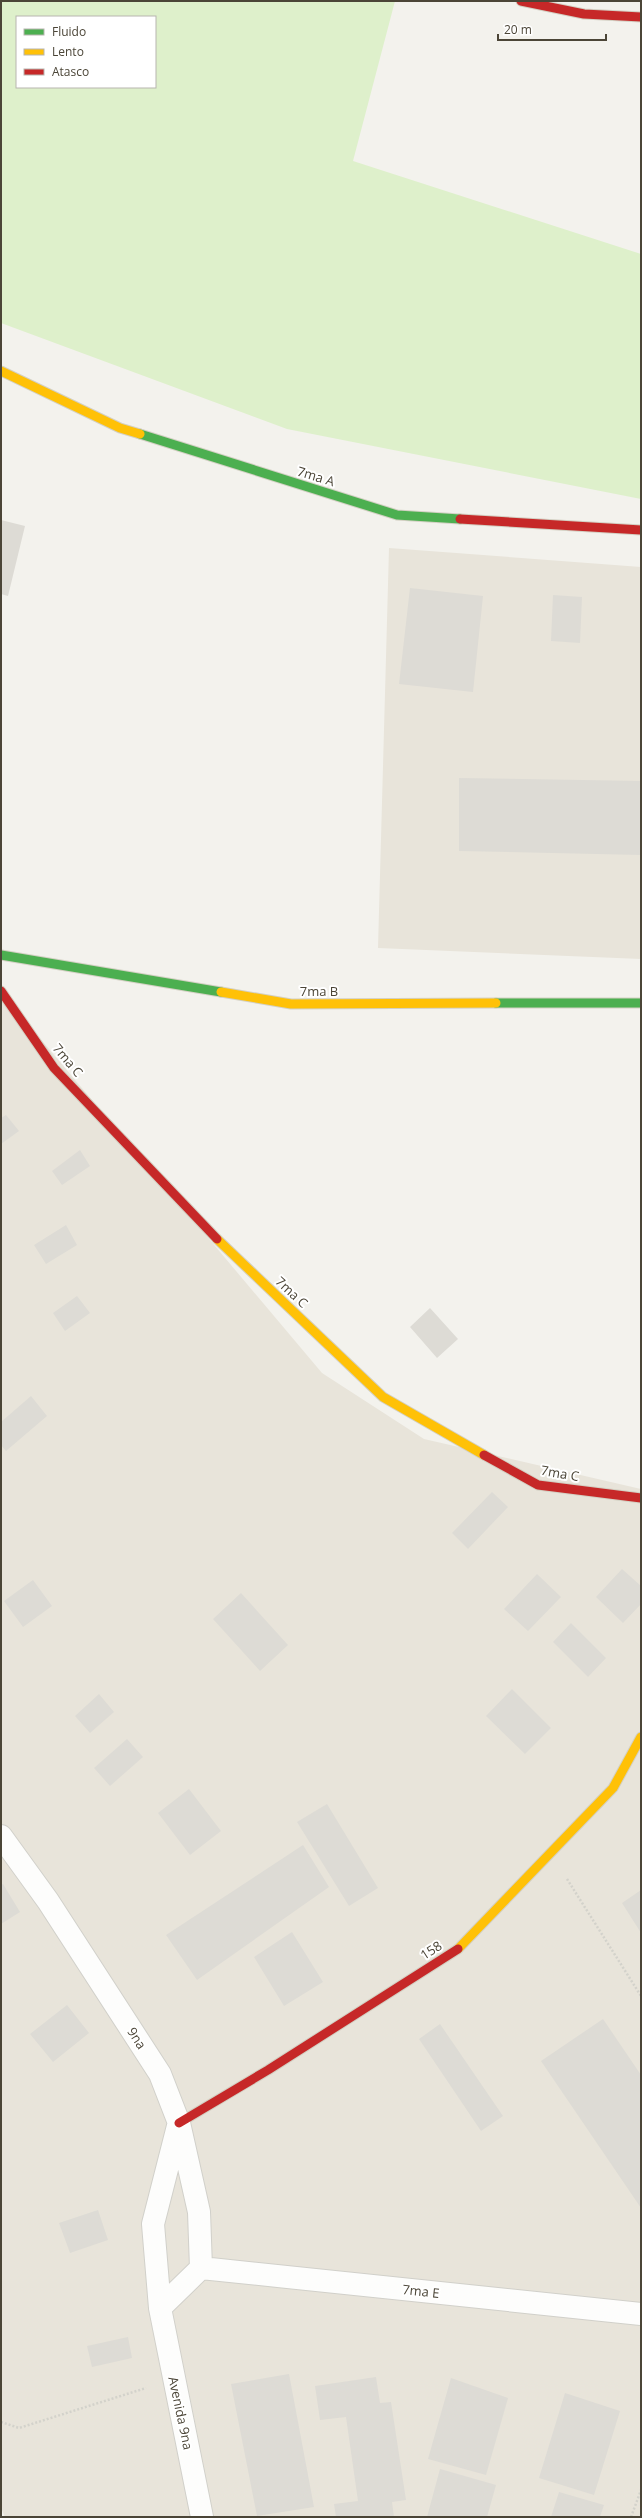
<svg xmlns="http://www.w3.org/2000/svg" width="642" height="2518" viewBox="0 0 642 2518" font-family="'Open Sans',sans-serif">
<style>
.residential{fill:#e8e4da}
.green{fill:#def0cb;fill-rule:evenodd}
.building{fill:#dddbd5}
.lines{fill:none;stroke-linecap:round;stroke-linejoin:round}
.street-casing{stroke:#d1d0ca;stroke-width:24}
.fast-casing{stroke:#d3d0c3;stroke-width:11}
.slow-casing{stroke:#d3d0c3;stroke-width:11}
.jam-casing{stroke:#d3d0c3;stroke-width:11}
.path{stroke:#d3d2cb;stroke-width:2.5;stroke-dasharray:2 2;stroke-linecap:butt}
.street{stroke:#fdfdfc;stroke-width:22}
.fast{stroke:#4caf50;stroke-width:9}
.slow{stroke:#ffc107;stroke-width:9}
.jam{stroke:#c62828;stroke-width:9}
.labels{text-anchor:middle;stroke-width:4;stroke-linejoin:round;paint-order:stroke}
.street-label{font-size:13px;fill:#4b4537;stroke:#fff}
</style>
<rect width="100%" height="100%" fill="#f3f2ed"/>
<path class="residential" d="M389,548L641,567V959L378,948Z
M1,992L322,1373L424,1439L641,1489V2517H5L1,2508Z"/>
<path class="green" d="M1,1H395L353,161L641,254V499L287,429L1,323ZM17,17H155V87H17Z"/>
<path class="building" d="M1,520L25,526L8,596L1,594Z
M410,588L483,596L473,692L399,684Z
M553,595L582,597L580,643L551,641Z
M459,778L641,781V855L459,851Z
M6,1115L19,1131L1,1144V1118Z
M80,1150L90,1166L62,1185L52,1171Z
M66,1225L77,1245L46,1264L34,1245Z
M77,1296L90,1313L65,1331L53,1313Z
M430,1308L458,1339L437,1358L410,1327Z
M31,1396L47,1416L6,1451L1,1445V1422Z
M492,1492L508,1507L468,1549L452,1533Z
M622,1569L641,1586V1604L623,1623L596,1597Z
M537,1574L561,1597L528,1631L504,1609Z
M33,1580L52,1606L23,1627L4,1601Z
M241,1593L288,1645L260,1671L213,1619Z
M571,1623L606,1658L588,1677L553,1642Z
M512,1689L551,1728L525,1754L486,1716Z
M99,1694L114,1712L90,1733L75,1716Z
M127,1739L143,1757L110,1786L94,1768Z
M189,1789L221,1831L190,1855L158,1813Z
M327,1804L378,1888L349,1906L297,1822Z
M303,1845L329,1887L197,1980L166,1935Z
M3,1884L20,1912L1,1924V1885Z
M641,1890V1933L622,1903Z
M292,1932L323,1982L284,2006L254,1957Z
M67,2005L89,2033L53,2062L30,2034Z
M603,2019L641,2075V2208L541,2061Z
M440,2024L503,2116L481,2131L419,2039Z
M98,2210L108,2240L70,2253L59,2223Z
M128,2337L132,2358L92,2367L87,2346Z
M289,2374L314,2507L257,2516L231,2384Z
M376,2377L380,2403L391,2402L406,2500L392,2502L394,2517H336L334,2504L358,2501L346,2417L320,2420L315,2386Z
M451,2378L508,2398L486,2475L428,2459Z
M565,2393L620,2411L594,2495L539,2478Z
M440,2469L496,2485L487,2517H427Z
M559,2492L604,2505L600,2517H551Z"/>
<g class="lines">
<g class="street-casing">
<path id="street" d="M1,1836L48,1901L160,2074L179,2123L199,2212L201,2268
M178,2126L153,2224L160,2308L202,2517
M201,2268L641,2314
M160,2308L201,2268"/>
</g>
<g class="fast-casing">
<path id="fast" d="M140,434L397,515L460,519
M1,955L221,992
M496,1003H641"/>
</g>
<g class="slow-casing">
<path id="slow" d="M1,371L120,428L140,434
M221,992L291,1004L496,1003
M217,1239L383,1397L484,1455
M458,1949L613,1788L641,1737"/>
</g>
<g class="jam-casing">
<path id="jam" d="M521,1L584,14L641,17
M460,519L641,530
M1,991L54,1068L217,1239
M484,1455L538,1485L641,1498
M179,2123L268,2070L458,1949"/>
</g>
<path class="path" d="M567,1879L641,1996
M1,2422L19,2428L146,2388
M631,2517L641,2490"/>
<use href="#street" class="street"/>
<use href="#fast" class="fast"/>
<use href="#slow" class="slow"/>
<use href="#jam" class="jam"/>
</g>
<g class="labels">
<g class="street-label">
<text transform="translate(316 476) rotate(17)" y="5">7ma A</text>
<text x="319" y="996">7ma B</text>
<text transform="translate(68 1060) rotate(50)" y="5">7ma C</text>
<text transform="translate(292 1292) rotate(43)" y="5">7ma C</text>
<text transform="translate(560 1473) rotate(10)" y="5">7ma C</text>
<text transform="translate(431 1950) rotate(-33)" y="5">158</text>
<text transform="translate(137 2038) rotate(57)" y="5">9na</text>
<text transform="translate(421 2291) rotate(6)" y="5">7ma E</text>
<text transform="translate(181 2413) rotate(78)" y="5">Avenida 9na</text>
</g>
</g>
<rect width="642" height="2518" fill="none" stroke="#4b4537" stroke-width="4"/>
<rect x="16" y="16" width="140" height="72" fill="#ffffff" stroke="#b7b5af"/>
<rect x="24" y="29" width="20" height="6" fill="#4caf50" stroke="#b7b5af"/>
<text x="52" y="36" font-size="12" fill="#4b4537">Fluido</text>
<rect x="24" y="49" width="20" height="6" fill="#ffc107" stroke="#b7b5af"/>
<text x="52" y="56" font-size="12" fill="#4b4537">Lento</text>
<rect x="24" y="69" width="20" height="6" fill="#c62828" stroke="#b7b5af"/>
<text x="52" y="76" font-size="12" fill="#4b4537">Atasco</text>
<path d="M498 34v6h108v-6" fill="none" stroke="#4b4537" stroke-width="2"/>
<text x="504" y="34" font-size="12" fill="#4b4537" stroke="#ffffff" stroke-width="3" paint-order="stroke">20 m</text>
</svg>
